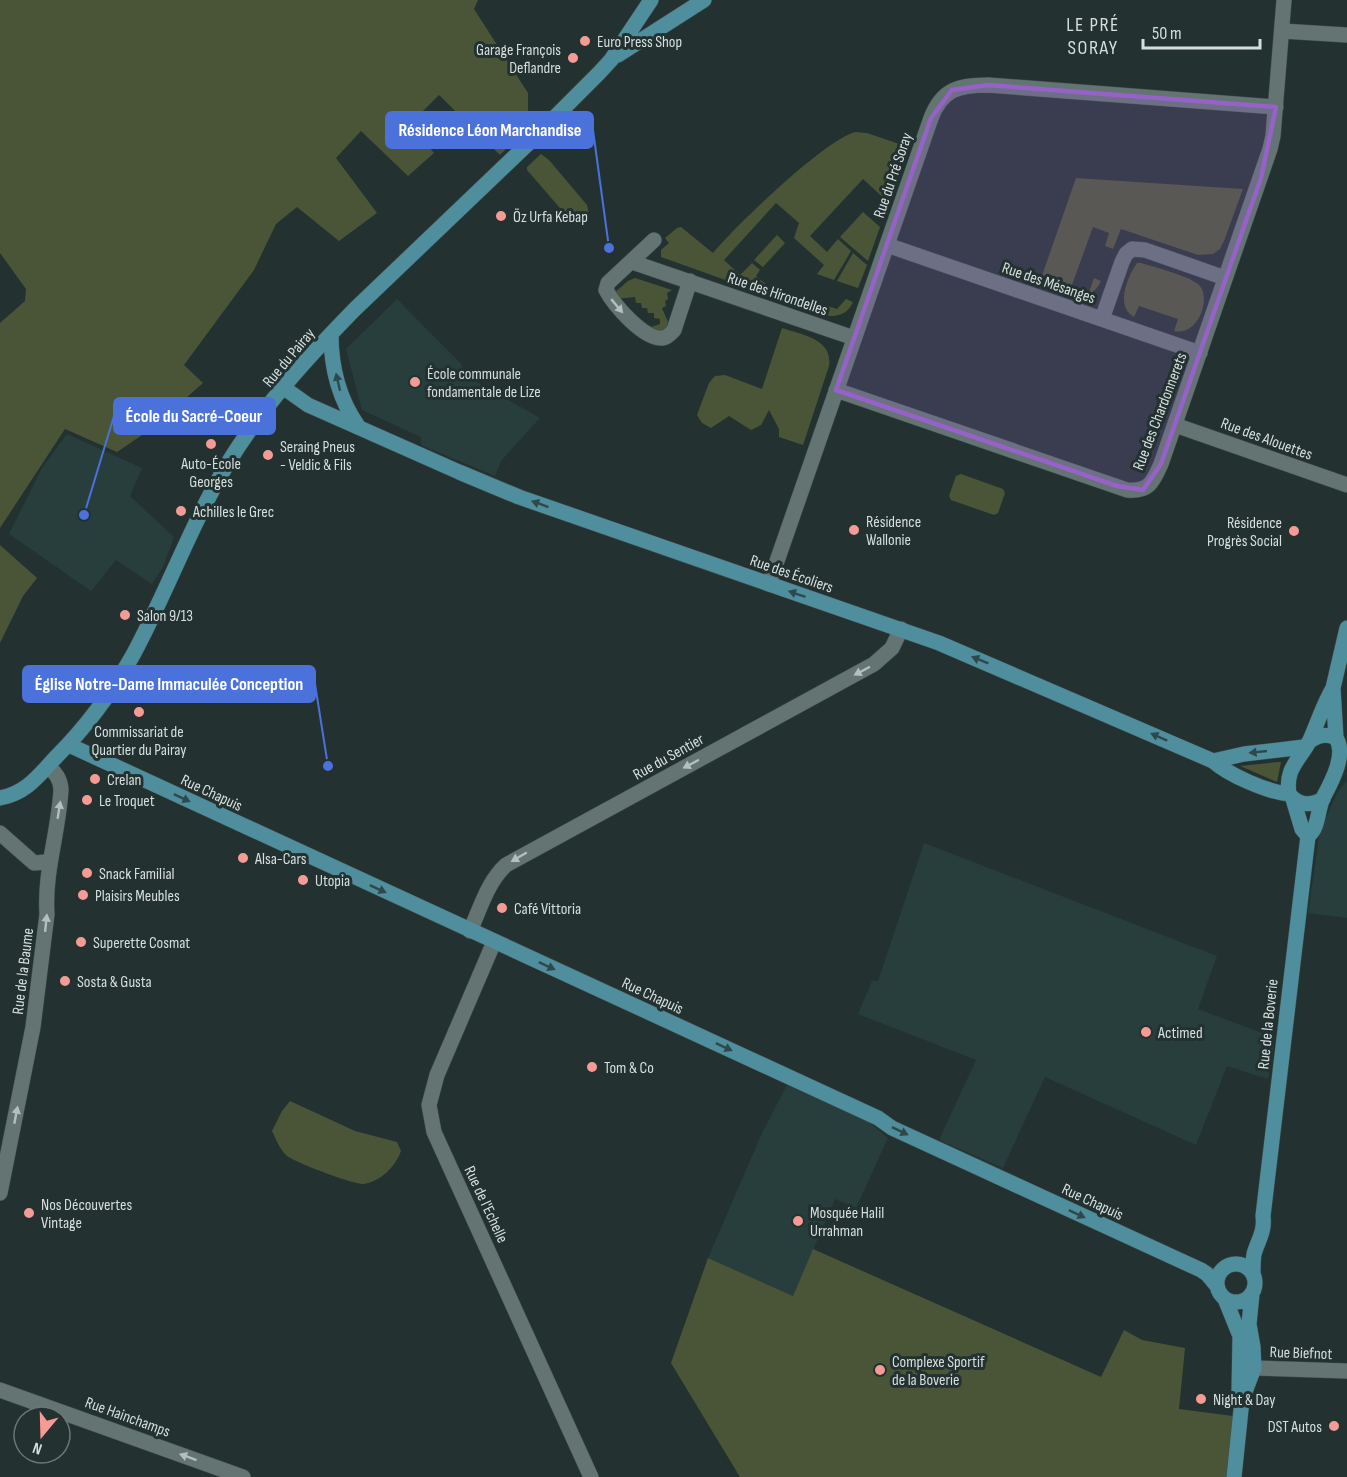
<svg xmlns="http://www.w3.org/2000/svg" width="1347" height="1477" viewBox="0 0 1347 1477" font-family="'Sofia Sans Condensed',sans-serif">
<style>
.built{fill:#273e3d}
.green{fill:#4a5537}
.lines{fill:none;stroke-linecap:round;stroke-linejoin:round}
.street-casing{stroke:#404d4c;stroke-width:16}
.secondary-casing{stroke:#404d4c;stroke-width:16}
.street{stroke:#637473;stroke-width:15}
.secondary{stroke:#4f8e9c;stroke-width:15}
.oneway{fill:#b4bfbe}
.oneway2{fill:#2e494c}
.marked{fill:#9662c8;fill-opacity:0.2;stroke:#9662c8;stroke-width:4.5;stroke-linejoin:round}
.poi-dot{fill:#f59b96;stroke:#233231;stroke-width:2}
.labels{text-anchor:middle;stroke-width:6;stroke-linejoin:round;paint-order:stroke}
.poi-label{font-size:16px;fill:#d6dfde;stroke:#233231;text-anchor:start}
.street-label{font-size:16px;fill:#d6dfde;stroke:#233231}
.quarter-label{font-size:20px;letter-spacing:1.5px;fill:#d6dfde;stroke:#233231}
.leader{fill:none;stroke:#4b72da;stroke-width:2}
.callout-dot{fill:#4b72da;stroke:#233231;stroke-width:2}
.callout{fill:#4b72da;stroke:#4b72da;stroke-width:2}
.callout-label{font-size:18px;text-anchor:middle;font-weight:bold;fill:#fff}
</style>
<rect width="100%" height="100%" fill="#233231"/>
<path class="built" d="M397,299L462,365L463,374L540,418L501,461L495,476L421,445V437L362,410L346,349Z
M67,434L142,468L130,496L174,537L163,567L152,584L116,560L91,591L9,534L42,468Z
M1347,780V918L1308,913L1320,831L1337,793Z
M924,843L1217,956L1198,1009L1275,1038L1268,1079L1227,1066L1196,1145L1045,1077L1003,1168L939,1140L976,1060L858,1014L872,981H878Z
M787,1085L869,1122L888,1138L856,1208L835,1199L793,1296L708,1258L762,1133Z"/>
<path class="green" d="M0,0H478L474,9L528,93V126L500,155L439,95L411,123L434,153L408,176L361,131L336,158L377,213L339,241L297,207L276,224L254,270L184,365L203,383L151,429L117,452L65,429L0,528V323L25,301L26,289L0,253Z
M856,132L867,133L908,147L888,202L863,179L810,236L827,252L838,239L851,251L834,280L817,274L824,265L794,238L799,223L776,203L724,260L740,275L752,263L760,270L756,276L771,288L837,309L846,299L853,302C848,314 837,318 824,315L661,257V250L669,243L665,238L677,228L681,227L713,253C733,228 829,136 856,132Z
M541,154L549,160L587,205L589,214L585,222L578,224L572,222L527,170V167Z
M1076,178L1243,189L1224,241L1220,249L1213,254L1198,255L1121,229L1113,249L1105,246L1109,233L1093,227L1072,285L1089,292L1094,278L1101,281C1089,308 1059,291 1039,284Z
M863,212L880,227L868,261L840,237Z
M777,235L785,243L763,267L754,260Z
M853,253L867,265L858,288L837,281Z
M1137,263H1141C1154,267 1190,276 1199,285C1212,298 1198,337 1174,331L1178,319L1139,306L1134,317C1115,307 1127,277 1137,263Z
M635,278L672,290L667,293L668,299L665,301L666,306L662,308L668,322L666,330L659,332L651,327L660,324V319L654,318V313H648L647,308H642L641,303H636L635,297L616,299L614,293L628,281Z
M782,328C803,335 833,339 829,366L803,445L779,437V429L769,410L761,425L751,430L729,416L711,428L702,423L697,415L709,383L715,376L725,375L762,389Z
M961,474L1003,489L1005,493L998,513L994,515L951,500L949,496L956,476Z
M0,545L37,578L23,596L0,643Z
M1281,762L1277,782L1240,766L1278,762Z
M290,1101L355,1131L397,1142L401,1151C395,1167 381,1181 364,1184C355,1185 293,1162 286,1155C279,1148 276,1139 272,1131L282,1111Z
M813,1249L1101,1377L1124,1330L1142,1340L1185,1348L1179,1409L1233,1416L1228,1477H740L671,1363L708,1258L793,1296Z"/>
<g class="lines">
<g class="street-casing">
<path id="street" d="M1282,31L1347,35
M654,240L608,283L606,290C614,305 644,340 663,338C668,337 671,333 674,330L690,281
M887,245L1200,353
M632,262L854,338
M1102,319L1122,262L1126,254L1132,249L1145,250L1225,278
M836,390L1127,490C1149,492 1153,482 1161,464L1270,149L1273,136L1284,0
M1175,425L1347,485
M769,584L931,118C942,89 959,85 988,85L1276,107
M0,833L34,863L46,862L51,859
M470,931C480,909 488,881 506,865L874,664L892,648L901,629
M494,942L437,1075L429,1105L434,1132L591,1477
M0,1193L33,1027L47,914C44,872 59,831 61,789C60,779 56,773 48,766
M1247,1358L1254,1368L1347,1371
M0,1390L243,1477"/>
</g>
<g class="secondary-casing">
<path id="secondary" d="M618,55L704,0
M331,334C331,366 339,399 358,426
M284,388L308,405L459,472L519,497L939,643L1213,761C1229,775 1267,792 1289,794
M1336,738L1333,688L1347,628
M69,745L878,1118L892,1128L1201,1270L1207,1274L1217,1286
M1213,761L1244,754L1304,747
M0,798C27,793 39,775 57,756C87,726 112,692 133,655C167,592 191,524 228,463C262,407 309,356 355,309L535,137L599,73L611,60L651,0
M1293,799L1302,829L1308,836
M1323,799C1310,806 1299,806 1289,794C1285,768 1299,761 1310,740C1318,722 1323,705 1333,688
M1217 1283a19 19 0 1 1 38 0a19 19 0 1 1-38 0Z
M1253,1274C1253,1267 1253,1260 1254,1254C1258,1240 1265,1232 1263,1216L1308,836C1319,828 1317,811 1323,798C1331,783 1347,754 1336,738C1327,733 1317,736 1310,741
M1225,1299L1240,1336L1239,1391L1242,1400L1234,1477
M1243,1397L1254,1368L1253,1347L1249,1324L1252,1294"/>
</g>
<use href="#street" class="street"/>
<use href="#secondary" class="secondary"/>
</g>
<defs><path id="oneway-solid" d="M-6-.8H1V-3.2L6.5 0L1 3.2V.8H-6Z" transform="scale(1.5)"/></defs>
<g class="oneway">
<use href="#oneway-solid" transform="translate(617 306) rotate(50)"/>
<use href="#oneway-solid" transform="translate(862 671) rotate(152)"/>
<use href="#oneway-solid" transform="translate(691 764) rotate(152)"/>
<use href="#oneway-solid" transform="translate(59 810) rotate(-81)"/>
<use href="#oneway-solid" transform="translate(519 857) rotate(150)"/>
<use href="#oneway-solid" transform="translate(46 923) rotate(-84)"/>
<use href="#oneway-solid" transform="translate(16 1115) rotate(-79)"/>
<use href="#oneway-solid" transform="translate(188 1457) rotate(-160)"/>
</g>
<g class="oneway2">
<use href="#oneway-solid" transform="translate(338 382) rotate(-103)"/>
<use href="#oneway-solid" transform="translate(540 504) rotate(-160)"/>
<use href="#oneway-solid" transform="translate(797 594) rotate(-161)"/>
<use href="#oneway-solid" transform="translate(980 660) rotate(-158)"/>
<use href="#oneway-solid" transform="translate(1159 737) rotate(-156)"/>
<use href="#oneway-solid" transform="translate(1258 752) rotate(174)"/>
<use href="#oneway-solid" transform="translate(182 798) rotate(25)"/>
<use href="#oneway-solid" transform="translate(378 889) rotate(25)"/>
<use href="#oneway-solid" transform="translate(547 966) rotate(25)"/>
<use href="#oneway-solid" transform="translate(724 1047) rotate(25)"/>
<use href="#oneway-solid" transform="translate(900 1131) rotate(26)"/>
<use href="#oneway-solid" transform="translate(1077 1214) rotate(25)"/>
</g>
<path class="marked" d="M988,85L1276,107L1261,178L1161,464L1143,490L1117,486L836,390L931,118L952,90Z"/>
<g class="poi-dot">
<circle cx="585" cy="41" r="6"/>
<circle cx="573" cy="58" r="6"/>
<circle cx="501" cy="216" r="6"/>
<circle cx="415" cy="382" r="6"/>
<circle cx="211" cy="444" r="6"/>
<circle cx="268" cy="455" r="6"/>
<circle cx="181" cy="511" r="6"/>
<circle cx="854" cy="530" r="6"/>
<circle cx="1294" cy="531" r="6"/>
<circle cx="125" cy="615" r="6"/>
<circle cx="139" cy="712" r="6"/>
<circle cx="95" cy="779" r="6"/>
<circle cx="87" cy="800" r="6"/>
<circle cx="243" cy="858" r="6"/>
<circle cx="87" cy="873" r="6"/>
<circle cx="303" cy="880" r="6"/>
<circle cx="83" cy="895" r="6"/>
<circle cx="502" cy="908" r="6"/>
<circle cx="81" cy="942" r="6"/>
<circle cx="65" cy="981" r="6"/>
<circle cx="1146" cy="1032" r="6"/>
<circle cx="592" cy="1067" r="6"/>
<circle cx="29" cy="1213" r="6"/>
<circle cx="798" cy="1221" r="6"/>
<circle cx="880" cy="1370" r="6"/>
<circle cx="1201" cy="1399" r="6"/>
<circle cx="1334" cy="1426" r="6"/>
</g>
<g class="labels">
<g class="poi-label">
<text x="597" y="47">Euro Press Shop</text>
<text x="561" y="55" text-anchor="end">Garage François<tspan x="561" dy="18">Deflandre</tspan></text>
<text x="513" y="222">Öz Urfa Kebap</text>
<text x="427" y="379">École communale<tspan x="427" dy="18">fondamentale de Lize</tspan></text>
<text x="280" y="452">Seraing Pneus<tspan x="280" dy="18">- Veldic &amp; Fils</tspan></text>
<text x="211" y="469" text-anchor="middle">Auto-École<tspan x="211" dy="18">Georges</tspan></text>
<text x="193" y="517">Achilles le Grec</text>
<text x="866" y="527">Résidence<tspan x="866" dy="18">Wallonie</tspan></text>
<text x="1282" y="528" text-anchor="end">Résidence<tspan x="1282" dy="18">Progrès Social</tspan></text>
<text x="137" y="621">Salon 9/13</text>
<text x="139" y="737" text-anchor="middle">Commissariat de<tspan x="139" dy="18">Quartier du Pairay</tspan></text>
<text x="107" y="785">Crelan</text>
<text x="99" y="806">Le Troquet</text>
<text x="255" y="864">Alsa-Cars</text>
<text x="99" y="879">Snack Familial</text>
<text x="315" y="886">Utopia</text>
<text x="95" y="901">Plaisirs Meubles</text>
<text x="514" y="914">Café Vittoria</text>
<text x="93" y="948">Superette Cosmat</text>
<text x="77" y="987">Sosta &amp; Gusta</text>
<text x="1158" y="1038">Actimed</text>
<text x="604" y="1073">Tom &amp; Co</text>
<text x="41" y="1210">Nos Découvertes<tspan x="41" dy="18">Vintage</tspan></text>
<text x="810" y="1218">Mosquée Halil<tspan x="810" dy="18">Urrahman</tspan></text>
<text x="892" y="1367">Complexe Sportif<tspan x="892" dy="18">de la Boverie</tspan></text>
<text x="1213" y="1405">Night &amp; Day</text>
<text x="1322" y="1432" text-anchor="end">DST Autos</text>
</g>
<g class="street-label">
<text transform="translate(892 175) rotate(-71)" y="6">Rue du Pré Soray</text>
<text transform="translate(1049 282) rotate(19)" y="6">Rue des Mésanges</text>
<text transform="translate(778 293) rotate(19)" y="6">Rue des Hirondelles</text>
<text transform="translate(288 357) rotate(-50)" y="6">Rue du Pairay</text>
<text transform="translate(1159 411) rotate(-69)" y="6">Rue des Chardonnerets</text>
<text transform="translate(1267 438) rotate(20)" y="6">Rue des Alouettes</text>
<text transform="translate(792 573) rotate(19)" y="6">Rue des Écoliers</text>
<text transform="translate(668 756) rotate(-29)" y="6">Rue du Sentier</text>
<text transform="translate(212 792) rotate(25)" y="6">Rue Chapuis</text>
<text transform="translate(22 971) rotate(-83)" y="6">Rue de la Baume</text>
<text transform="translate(653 995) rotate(25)" y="6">Rue Chapuis</text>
<text transform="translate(1267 1024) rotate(-84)" y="6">Rue de la Boverie</text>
<text transform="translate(1093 1201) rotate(25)" y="6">Rue Chapuis</text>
<text transform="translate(487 1204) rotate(65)" y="6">Rue de l'Echelle</text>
<text transform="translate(1301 1352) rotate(2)" y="6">Rue Biefnot</text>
<text transform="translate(128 1416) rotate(20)" y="6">Rue Hainchamps</text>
</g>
<g class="quarter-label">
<text x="1093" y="31">LE PRÉ<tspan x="1093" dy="23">SORAY</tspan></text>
</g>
</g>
<path class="leader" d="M609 248L593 130M84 515L114 416M328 766L315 684"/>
<g class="callout-dot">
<circle cx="609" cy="248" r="6"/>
<circle cx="84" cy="515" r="6"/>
<circle cx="328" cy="766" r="6"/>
</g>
<g class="callout">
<rect x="386" y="112" width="207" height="36" rx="6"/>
<rect x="114" y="398" width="161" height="36" rx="6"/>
<rect x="23" y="666" width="292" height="36" rx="6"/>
</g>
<g class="callout-label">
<text x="490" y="136">Résidence Léon Marchandise</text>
<text x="194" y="422">École du Sacré-Coeur</text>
<text x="169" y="690">Église Notre-Dame Immaculée Conception</text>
</g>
<g transform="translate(42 1435) rotate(199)"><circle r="28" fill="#233231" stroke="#6b7776" stroke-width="1.5"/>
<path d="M0-4.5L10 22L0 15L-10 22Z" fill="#f59b96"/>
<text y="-9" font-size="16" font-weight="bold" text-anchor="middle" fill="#d6dfde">N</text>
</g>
<path d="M1143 39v9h117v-9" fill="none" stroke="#d6dfde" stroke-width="3"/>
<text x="1152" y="39" font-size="18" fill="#d6dfde" stroke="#233231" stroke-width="4.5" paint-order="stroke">50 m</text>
</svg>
